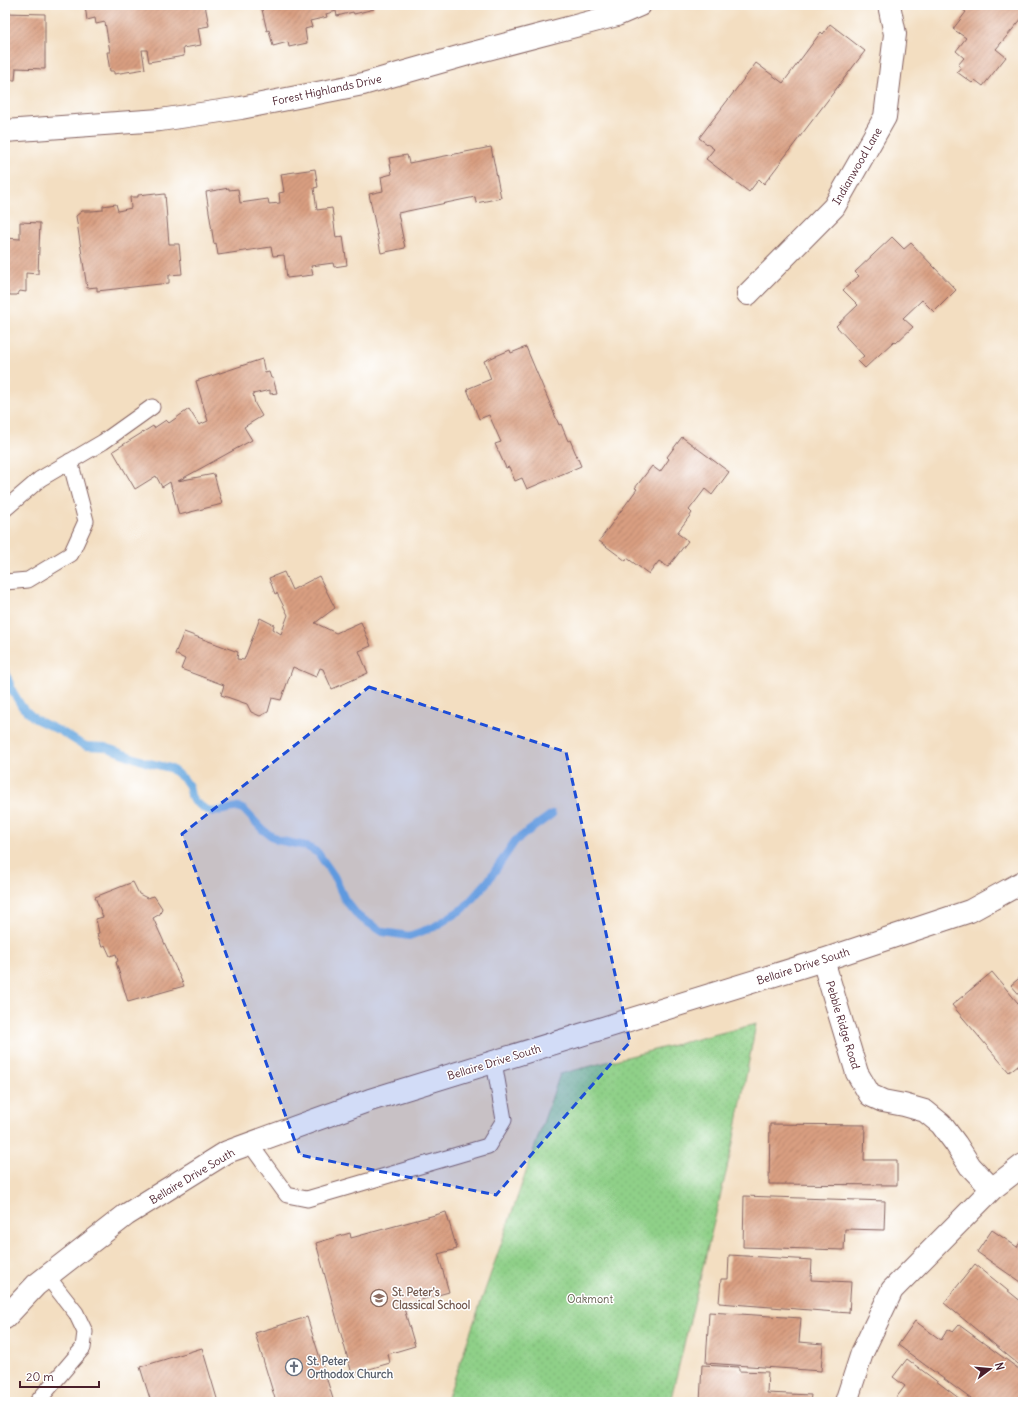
<svg xmlns="http://www.w3.org/2000/svg" width="1028" height="1407" viewBox="0 0 1028 1407" font-family="Delius,sans-serif">
<style>
.park{fill:url(#park-dots);stroke:#6c785a}
.lines{fill:none;stroke-linecap:round;stroke-linejoin:round}
.stream{stroke:#6eace1;stroke-width:8}
.building{fill:url(#building-hatch)}
.service-casing{stroke:#856260;stroke-width:17}
.minor-casing{stroke:#856260;stroke-width:24}
.tertiary-casing{stroke:#856260;stroke-width:24}
.service{stroke:#fff;stroke-width:15}
.minor{stroke:#fff;stroke-width:22}
.tertiary{stroke:#fff;stroke-width:22}
.marked{fill:#1d4ed8;fill-opacity:0.2;stroke:#1d4ed8;stroke-width:3;stroke-dasharray:8 5;stroke-linejoin:round}
.labels{text-anchor:middle;stroke-width:3;stroke-linejoin:round;paint-order:stroke}
.street-label{font-size:11px;fill:#4a1f2b;stroke:#fff}
.education-label{font-size:11px;font-weight:bold;fill:#785e54;stroke:#fff;text-anchor:start}
.park-label{font-size:11px;fill:#625d4c;stroke:#fff}
.worship-label{font-size:11px;font-weight:bold;fill:#5b616d;stroke:#fff;text-anchor:start}
</style>
<defs>
<pattern id="park-dots" width="8" height="8" patternUnits="userSpaceOnUse"><rect width="8" height="8" fill="#8fd088"/><path d="M2 2h.1M6 6h.1" fill="none" stroke="#7db276" stroke-width="1.8" stroke-linecap="round"/></pattern>
<pattern id="building-hatch" width="6" height="6" patternUnits="userSpaceOnUse"><rect width="6" height="6" fill="#d99f81"/><path d="M-1 1l2-2M0 6l6-6M5 7l2-2" fill="none" stroke="#b2816a"/></pattern>
</defs>
<rect width="100%" height="100%" fill="#fff"/>
<filter id="ink" filterUnits="userSpaceOnUse"><feTurbulence type="fractalNoise" baseFrequency=".025" numOctaves="2"/><feDisplacementMap in="SourceGraphic" scale="8" xChannelSelector="R" yChannelSelector="G"/><feConvolveMatrix kernelMatrix="1 2 1 2 8 2 1 2 1" color-interpolation-filters="sRGB"/></filter>
<filter id="wash" filterUnits="userSpaceOnUse"><feTurbulence type="fractalNoise" baseFrequency=".012" numOctaves="4" result="noise"/><feDisplacementMap in="SourceGraphic" scale="16" xChannelSelector="R" yChannelSelector="G"/><feGaussianBlur stdDeviation="0.9" result="paint"/><feColorMatrix in="noise" values="0 0 0 0 0 0 0 0 0 0 0 0 0 0 0 0 0 1.4 0 .05"/><feComposite in="paint" operator="in"/></filter>
<g filter="url(#wash)">
<rect width="100%" height="100%" fill="#f3dec1"/>
<path class="park" d="M756,1024L732,1148L670,1402H440L448,1397L560,1074Z"/>
<g class="lines">
<path class="stream" d="M5,671L13,692L22,707L35,719L62,732L78,742L86,746L105,747L145,762L170,768L184,779L189,786L191,796L195,802L205,809L214,812L238,807L244,810L263,830L277,840L306,846L318,853L334,876L345,900L359,917L383,932L409,936L434,927L464,908L488,881L515,841L552,814"/>
</g>
<g id="blocks">
<path class="building" d="M85,5H205L209,26L198,28L201,45L183,48L184,56L149,62L147,50H142L145,69L114,74V71H110L107,52H110L105,22L96,24L95,18L87,20Z
M261,5H373L374,9L354,14L353,12L337,16L336,11L326,14L327,17L310,21L312,27L305,29L307,43L289,47L288,42L273,46L269,30L267,31Z
M961,5H1017L1023,10V17L996,49L1006,57L983,86L975,80L972,83L957,72L961,67L958,65L964,58L956,51L966,38L953,29L966,12L959,7Z
M5,13L45,14V69L16,68L15,80H5Z
M830,24L865,51L764,184L759,179L749,192L706,159L714,149L699,138L756,63L783,83L821,32L823,34Z
M491,147L501,198L476,203L475,197L398,213L405,248L381,253L369,194L383,191L381,177L392,174L389,158L407,155L409,163Z
M315,169L318,187L314,188L317,210L332,208L336,238L343,236L347,265L334,267L333,263L311,266L313,275L287,278L284,255L273,256L271,247L218,255L216,243L214,244L206,192L229,188V190L238,189L240,203L268,199L269,204L280,203L279,193L284,192L281,174Z
M156,193V195L165,194L169,244H179L182,274L169,275V283L97,291V287L87,288L76,216L82,211H92L103,210V206L116,204L118,211L131,208L130,197H138V195Z
M20,222L40,223L38,274L26,273V292L20,291L17,295H10L7,291H5V238L20,239Z
M892,237L904,249L911,243L956,290L934,312L922,300L903,318L913,327L896,343L894,341L865,368L858,361L864,356L836,326L858,305L843,290L859,276L855,272Z
M526,347L559,425L561,424L568,441L570,440L581,466L527,489L522,478L515,481L509,467L506,468L495,444L501,442L489,415L479,419L467,389L491,379L484,361L510,350L511,353Z
M262,359L265,373L269,372L271,378H273L277,393L270,394V390L253,394L255,404L262,416L244,427L252,440L178,481L214,474L222,504L179,515L170,482L162,487L156,476L135,489L113,451L153,426L154,428L166,420L169,423L189,409L199,425L208,421L196,381Z
M682,437L729,472L712,495L705,489L689,510L692,513L677,533L688,541L668,567L659,561L649,574L627,558L626,561L599,541L637,489L635,488L652,466L660,472L669,459L667,457Z
M284,572L292,590L319,576L335,608L315,623L336,633L361,622L371,646L359,651L368,673L332,689L323,669L320,668L316,677L293,667L281,700L272,698L268,712L260,716L251,712L247,704L221,695L224,685L181,669L185,659L175,654L184,632L238,652L237,659L244,660L260,618L274,625L273,629L281,634L288,615L277,593L275,594L269,578Z
M133,882L139,894L147,898L154,896L162,908L160,914L153,918L184,986L128,1002L116,962L118,961L116,954L110,956L105,945L102,947L97,934L99,933L96,919L103,917L95,897Z
M992,972L1023,1009V1061L1009,1072L952,1005Z
M1023,975V999L1011,985Z
M770,1124L865,1125L864,1160H897V1185L769,1184Z
M744,1196L885,1201L884,1230L845,1229L844,1250L743,1247Z
M446,1212L457,1249L438,1254L449,1292L403,1305L415,1346L388,1354L390,1363L352,1374L316,1243L350,1233L351,1238Z
M992,1230L1017,1247L1023,1238V1284L977,1252Z
M729,1255L812,1260L811,1280L851,1282L849,1313L719,1303L721,1279H728Z
M975,1264L1023,1303V1368L944,1303Z
M709,1312L801,1318L799,1342L823,1344L821,1371L706,1363Z
M307,1317L334,1402H276L255,1333Z
M915,1321L941,1340L948,1329L953,1332L959,1325L1023,1372V1400L1021,1402H975L898,1345Z
M202,1348L218,1402H151L140,1367Z
M907,1359L964,1402H893L905,1386L893,1377Z
M702,1365L739,1367V1371L768,1372L767,1393L811,1395L810,1402H700Z"/>
</g>
</g>
<g filter="url(#ink)">
<use href="#blocks" fill-opacity="0" stroke="#856260" stroke-width="1"/>
<g class="lines">
<g class="service-casing">
<path id="service" d="M5,509L40,479L103,442L152,407
M5,582L28,580L71,554L86,521L70,461
M250,1144L287,1195L307,1199L488,1146L504,1120L494,1062
M37,1402L83,1348L85,1332L76,1313L47,1276"/>
</g>
<g class="minor-casing">
<path id="minor" d="M5,131L160,120L241,108L363,84L465,55L617,15L640,5
M748,294L834,207L885,117L895,34L889,5
M823,960L857,1073L870,1095L883,1101L904,1105L925,1111L941,1124L956,1144L970,1166L992,1189
M846,1402L862,1353L892,1290L992,1189L1023,1165"/>
</g>
<g class="tertiary-casing">
<path id="tertiary" d="M5,1318L36,1285L126,1215L227,1152L370,1100L823,960L970,911L1023,882"/>
</g>
<use href="#service" class="service"/>
<use href="#minor" class="minor"/>
<use href="#tertiary" class="tertiary"/>
</g>
</g>
<path class="marked" d="M369,687L566,752L630,1042L496,1195L300,1155L182,834Z"/>
<defs>
<g id="school-ring" transform="scale(0.9)"><circle r="9.5" fill="#fff" stroke="#8d6e63" stroke-width="1.5"/><path d="M0-5L7-2L0 1L-7-2ZM-4 1L0 2.5L4 1V4Q0 6-4 4Z" fill="#8d6e63"/></g>
<g id="church-ring" transform="scale(0.9)"><circle r="9.5" fill="#fff" stroke="#6b7280" stroke-width="1.5"/><path d="M-1.2-6h2.4v3.5h3.3v2.4h-3.3V6h-2.4V-.1h-3.3v-2.4h3.3Z" fill="#6b7280"/></g>
</defs>
<g fill-rule="evenodd">
<use href="#school-ring" x="379" y="1298"/>
<use href="#church-ring" x="294" y="1367"/>
</g>
<g class="labels">
<g class="street-label">
<text transform="translate(327 90) rotate(-12)" y="4">Forest Highlands Drive</text>
<text transform="translate(857 166) rotate(-60)" y="4">Indianwood Lane</text>
<text transform="translate(803 966) rotate(-18)" y="4">Bellaire Drive South</text>
<text transform="translate(843 1025) rotate(73)" y="4">Pebble Ridge Road</text>
<text transform="translate(494 1062) rotate(-17)" y="4">Bellaire Drive South</text>
<text transform="translate(192 1176) rotate(-31)" y="4">Bellaire Drive South</text>
</g>
<g class="education-label">
<text x="392" y="1296">St. Peter's<tspan x="392" dy="13">Classical School</tspan></text>
</g>
<g class="park-label">
<text x="590" y="1303">Oakmont</text>
</g>
<g class="worship-label">
<text x="307" y="1365">St. Peter<tspan x="307" dy="13">Orthodox Church</tspan></text>
</g>
</g>
<rect width="1028" height="1407" fill="none" stroke="#fff" stroke-width="20"/>
<g transform="translate(990 1369) rotate(74)" stroke="#ffffff" stroke-width="3" paint-order="stroke">
<path d="M0-3L7 15L0 10L-7 15Z" fill="#4a1f2b"/>
<text y="-6" font-size="11" font-weight="bold" text-anchor="middle" fill="#4a1f2b">N</text>
</g>
<path d="M20 1381v6h79v-6" fill="none" stroke="#4a1f2b" stroke-width="2"/>
<text x="26" y="1381" font-size="12" fill="#4a1f2b" stroke="#ffffff" stroke-width="3" paint-order="stroke">20 m</text>
</svg>
